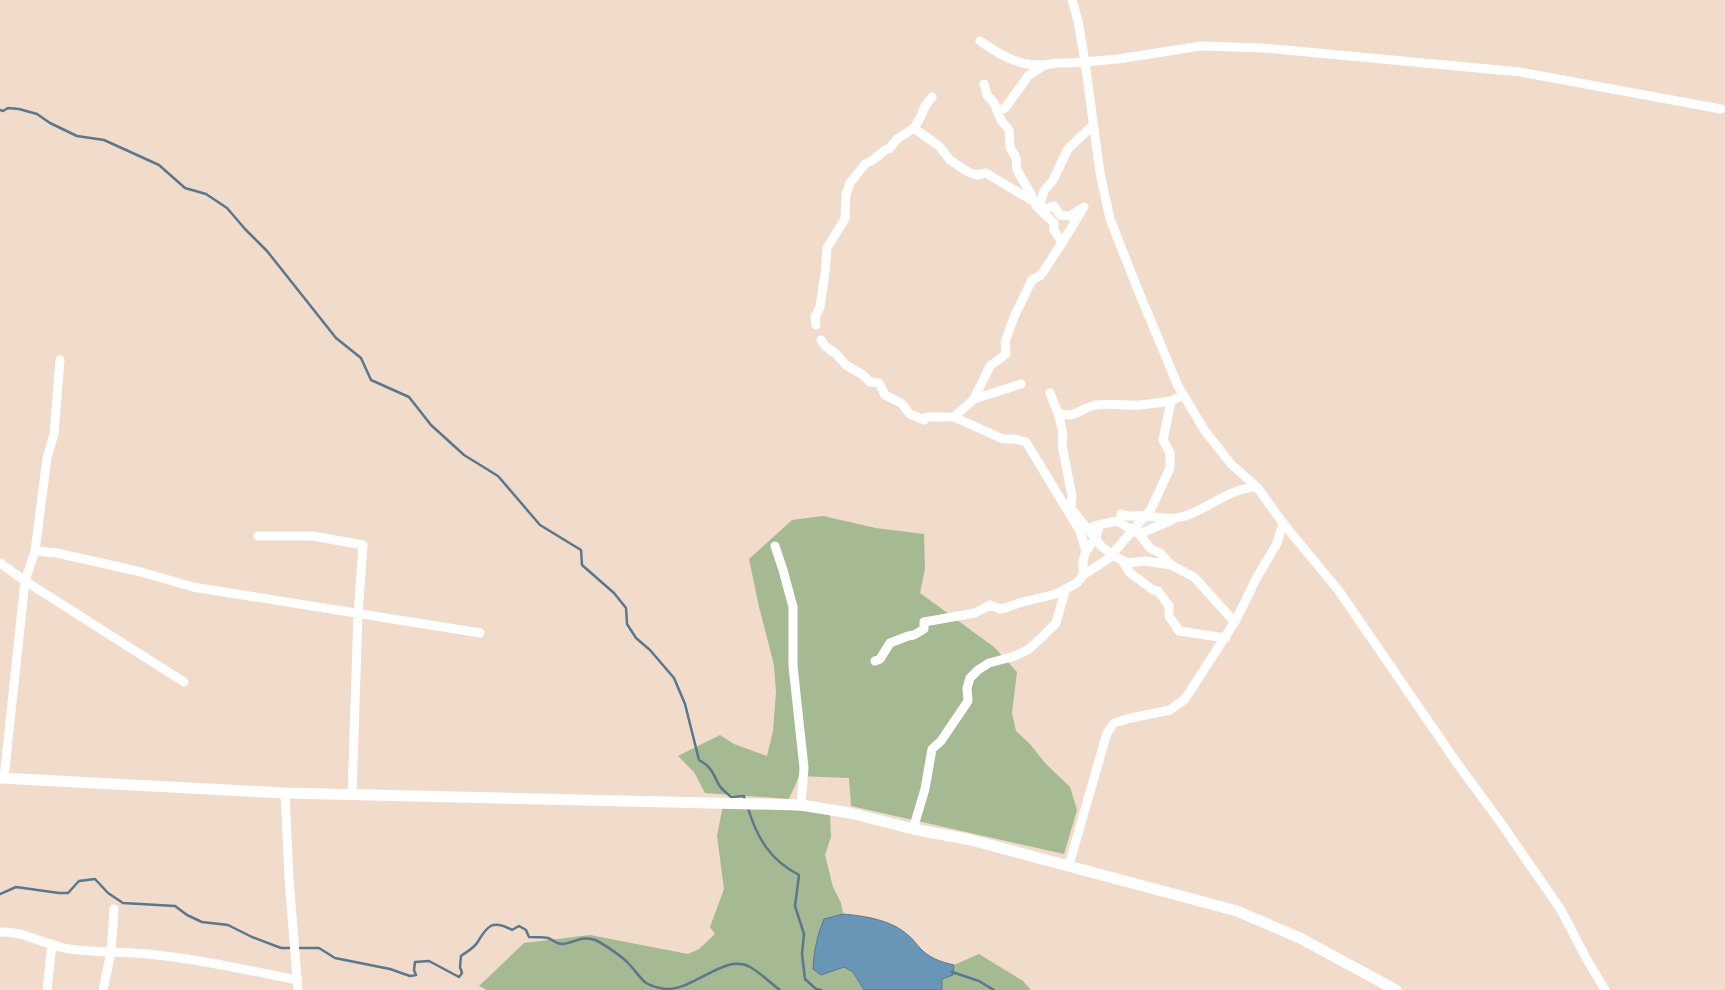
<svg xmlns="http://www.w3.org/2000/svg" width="1725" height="990" viewBox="0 0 1725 990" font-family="'Libre Baskerville',serif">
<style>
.green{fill:#a5b993}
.water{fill:#6996b6;stroke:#5a778c}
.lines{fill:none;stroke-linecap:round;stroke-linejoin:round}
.stream{stroke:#5a778c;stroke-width:2.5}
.minor{stroke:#fff;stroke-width:9}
.major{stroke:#fff;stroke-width:11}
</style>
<rect width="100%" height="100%" fill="#f1dbca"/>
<path class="green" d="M823,516L876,528L924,534L925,569L920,593L994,647L1017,672L1012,713L1016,731L1030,744L1045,763L1070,787L1077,810L1064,854L851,806L849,778L799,776L789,799L705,793L694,772L678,756L720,735L734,744L767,756L773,731L776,692L774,665L759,607L749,559L792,520Z
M723,805L830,813L831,837L825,855L833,887L841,903L843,914L824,919L821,975L844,967L853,972L864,990H487L479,986L524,943L590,935L688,954L699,949L715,934L710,927L724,889L717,836Z
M979,954L1023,981L1031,990H942V979L953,975L954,965Z"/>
<path class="water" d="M843,914C865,916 892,920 909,936C913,939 916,944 920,948C929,958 941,962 954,965L953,975L942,979V990H864L853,972L844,967L821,975L813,969C814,951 817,936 824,919Z"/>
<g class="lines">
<path class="stream" d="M0,110L3,111L8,108L19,109L37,114L50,123L77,136L104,140L159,165L185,188L206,194L227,208L245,229L267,251L336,338L361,358L371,380L409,397L431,425L464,455L498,476L540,525L581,550L582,565L614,593L626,608L627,624L636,638L650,650L674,678L685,704L699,760C712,767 713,774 719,785C722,790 727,793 731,797L744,796L745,801
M748,808C757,838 770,860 799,875L795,906L804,934L802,954L805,979L816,989L821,990
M0,894L16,887L59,893H68L79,881L95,879L108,893L123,903L175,906L187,915L202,922L228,925L252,937L281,948H319L335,958L390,969L410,976L416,975L414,970L415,962L429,961L459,977L462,973L460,967L461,956C466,952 473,949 477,943C487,926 492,919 512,930L519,926L526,930L529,937C535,937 542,937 548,938C553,940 557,944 562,944C574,943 583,935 595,940C604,944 623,957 629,964C644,980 641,985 665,989C696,990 724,953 750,967C761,973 770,983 780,990
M952,972L979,981L994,990"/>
<path class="minor" d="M980,41C999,54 1018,66 1042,65
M997,111L1005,108L1029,75L1045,65L1056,63H1071L1118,59L1201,46L1264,48L1520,72L1721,109
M914,128L939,146L950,160L968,172L977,175L986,173L1031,200
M1036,206L1040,203L1044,191L1053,180L1068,149L1093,125
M1036,206L1044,209L1054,206L1060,215L1070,216L1084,207L1062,243
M816,325L815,317L820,307L825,273L827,248L845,219L846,194L850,183L865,164L873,160L885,150L890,148L897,139L914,128L921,116L925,106L932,97
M821,340L825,346L836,354L846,365L863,375L870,382L879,383L885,395L901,403L910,414L924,420L927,417H954L974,399L1021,384
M1050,393L1058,413L1063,433L1062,445L1072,496L1071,508L1102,547L1116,557L1128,563L1145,561L1171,565
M974,399L990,366L1006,354L1005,342L1014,317L1032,280L1041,275L1062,243L1054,230V223L1036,206L1035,201L1031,200L1032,196L1017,170L1016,158L1010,147L1009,130L1001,120L994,103L987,95L984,84
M1058,413C1074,419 1078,410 1092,406C1107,402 1124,406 1139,405C1150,404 1160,403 1171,401
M954,417L1003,439H1015L1026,442L1080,531L1086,551
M1121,514C1128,518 1135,515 1143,516C1158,516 1170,521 1185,516C1210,508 1229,488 1257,487
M1283,523L1339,591L1459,766L1501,823L1561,910L1586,958L1605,990
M1094,526L1117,521L1139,534L1151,549L1160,553L1171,565L1194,577L1231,618L1236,620
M1139,534L1172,520
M258,536H313L363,545L358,615L352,794
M775,546L783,570L793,607V666L804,768L801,805
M35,551L57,553L141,572L193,587L480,633
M1122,560L1129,572L1153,590L1158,591L1169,606V616L1179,631L1226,638
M0,563L25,581L184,682
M1083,575L1108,559L1151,509L1170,468V453L1163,440L1171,401L1183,395
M875,661L880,659L890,643L908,636L914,635L924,629V622L975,613L990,605L1000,609L1005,608L1019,603L1056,594L1077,583L1083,575V561L1086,551L1096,538L1099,526
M4,778L25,581L35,551L47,458L54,434L60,360
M285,793L289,879L298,990
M913,829L925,789L932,749L941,741L968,701L967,688L970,678L978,670L989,663L1015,656L1029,649L1042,637L1056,623L1065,591
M1069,865L1107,733L1114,723L1131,718L1170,710L1185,699L1236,620L1256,579L1277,543L1283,523L1257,487L1231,464L1205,431L1178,386L1140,295L1110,219L1100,173L1085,62L1078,21L1072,0
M0,932C22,931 39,942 60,947C73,951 96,951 111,952L114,909
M47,990L52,944
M103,990L111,952C174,953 236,968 298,980"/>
<path class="major" d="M0,778L285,793L801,805L850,813L913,829L971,840L1237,911L1300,938L1396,990"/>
</g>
</svg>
